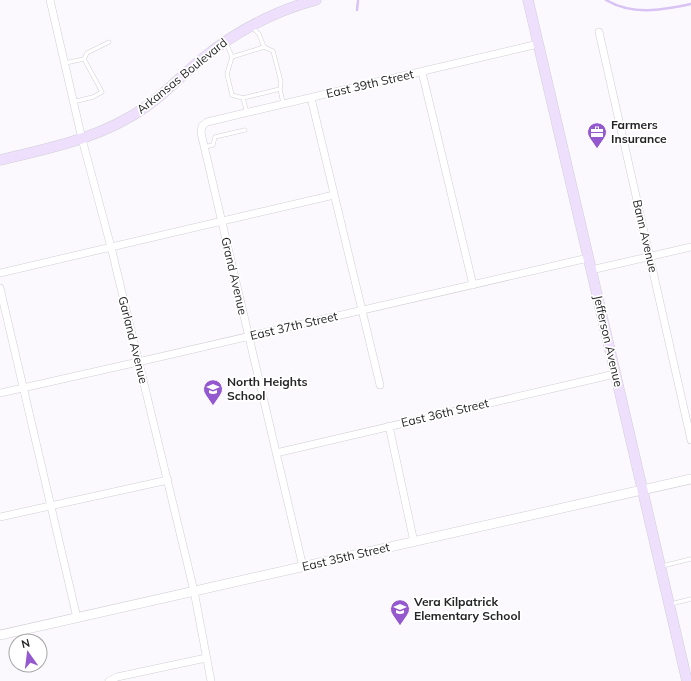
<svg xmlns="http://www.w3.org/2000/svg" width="691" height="681" viewBox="0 0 691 681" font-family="Mulish,sans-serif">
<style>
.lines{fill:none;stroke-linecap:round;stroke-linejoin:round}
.stream{stroke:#d8c3f4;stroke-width:2.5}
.service-casing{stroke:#d1cfd5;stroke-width:4.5}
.minor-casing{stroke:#d1cfd5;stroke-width:8}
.tertiary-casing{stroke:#d1cfd5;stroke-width:10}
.secondary-casing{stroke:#d1cfd5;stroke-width:11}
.service{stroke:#fff;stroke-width:3.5}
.minor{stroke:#fff;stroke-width:7}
.tertiary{stroke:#fff;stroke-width:9}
.secondary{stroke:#eee0fd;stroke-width:10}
.labels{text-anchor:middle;stroke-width:3.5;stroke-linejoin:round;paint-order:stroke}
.street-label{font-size:12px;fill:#252426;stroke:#fff}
.poi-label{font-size:12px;font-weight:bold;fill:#252426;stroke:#fff;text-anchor:start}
</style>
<rect width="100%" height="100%" fill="#fbf9fe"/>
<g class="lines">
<path class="stream" d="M606,0C633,16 662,10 691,4
M357,10L358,1"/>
<g class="service-casing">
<path id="service" d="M253,28L259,34L264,47
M226,42L232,57L264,47L273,51L281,82L280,89L283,103
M232,57L227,74L232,95L243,98
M65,63L84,59L87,53L109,42
M73,102L93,97L102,92L84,59
M247,113L243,98L280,89
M204,147L213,145L215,137L245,130
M662,566L691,559
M671,604L691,599"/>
</g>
<g class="minor-casing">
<path id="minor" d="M50,0L82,139L111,247L194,591L211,681
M599,32L691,440
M422,72L473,285
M311,98L380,385
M591,270L691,247
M0,273L334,195
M0,288L77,618
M0,393L138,362L588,258
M389,426L414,542
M276,453L615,374
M0,517L168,480
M303,567L201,133L202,126L207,122L538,44
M109,681L117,677L206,658"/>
</g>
<g class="tertiary-casing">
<path id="tertiary" d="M0,635L691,479"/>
</g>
<g class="secondary-casing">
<path id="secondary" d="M528,0C580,227 636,454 687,681
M0,160C52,148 104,137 147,106C167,92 184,73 203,58C237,31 274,11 316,0"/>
</g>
<use href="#service" class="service"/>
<use href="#minor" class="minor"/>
<use href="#tertiary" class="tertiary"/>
<use href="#secondary" class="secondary"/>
</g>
<defs>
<g id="office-pin" transform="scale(1)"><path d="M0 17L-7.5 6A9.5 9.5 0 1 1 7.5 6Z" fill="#9559cf" stroke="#fff"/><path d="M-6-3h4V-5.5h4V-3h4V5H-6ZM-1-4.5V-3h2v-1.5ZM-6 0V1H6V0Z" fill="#fff"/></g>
<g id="school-pin" transform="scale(1)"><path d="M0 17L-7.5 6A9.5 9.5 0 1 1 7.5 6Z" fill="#9559cf" stroke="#fff"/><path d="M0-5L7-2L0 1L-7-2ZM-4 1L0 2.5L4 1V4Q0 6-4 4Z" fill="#fff"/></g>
</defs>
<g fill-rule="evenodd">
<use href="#office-pin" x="597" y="132"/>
<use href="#school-pin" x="213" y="389"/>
<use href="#school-pin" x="400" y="609"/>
</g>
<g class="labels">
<g class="street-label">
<text transform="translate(182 76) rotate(-39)" y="4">Arkansas Boulevard</text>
<text transform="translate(370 84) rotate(-13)" y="4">East 39th Street</text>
<text transform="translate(645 236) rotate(77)" y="4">Bann Avenue</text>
<text transform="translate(234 276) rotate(77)" y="4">Grand Avenue</text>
<text transform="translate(294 326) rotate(-13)" y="4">East 37th Street</text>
<text transform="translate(133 340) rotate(76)" y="4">Garland Avenue</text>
<text transform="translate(608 341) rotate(77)" y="4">Jefferson Avenue</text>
<text transform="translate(445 413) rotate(-13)" y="4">East 36th Street</text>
<text transform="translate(346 557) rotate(-13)" y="4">East 35th Street</text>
</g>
<g class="poi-label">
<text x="611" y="129">Farmers<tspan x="611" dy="14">Insurance</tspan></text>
<text x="227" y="386">North Heights<tspan x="227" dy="14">School</tspan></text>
<text x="414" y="606">Vera Kilpatrick<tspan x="414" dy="14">Elementary School</tspan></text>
</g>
</g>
<g transform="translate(28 653) rotate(346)"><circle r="19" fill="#ffffff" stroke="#a8a7a8"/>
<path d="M0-3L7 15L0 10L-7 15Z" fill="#9559cf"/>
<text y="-6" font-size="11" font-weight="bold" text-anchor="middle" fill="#252426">N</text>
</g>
</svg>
